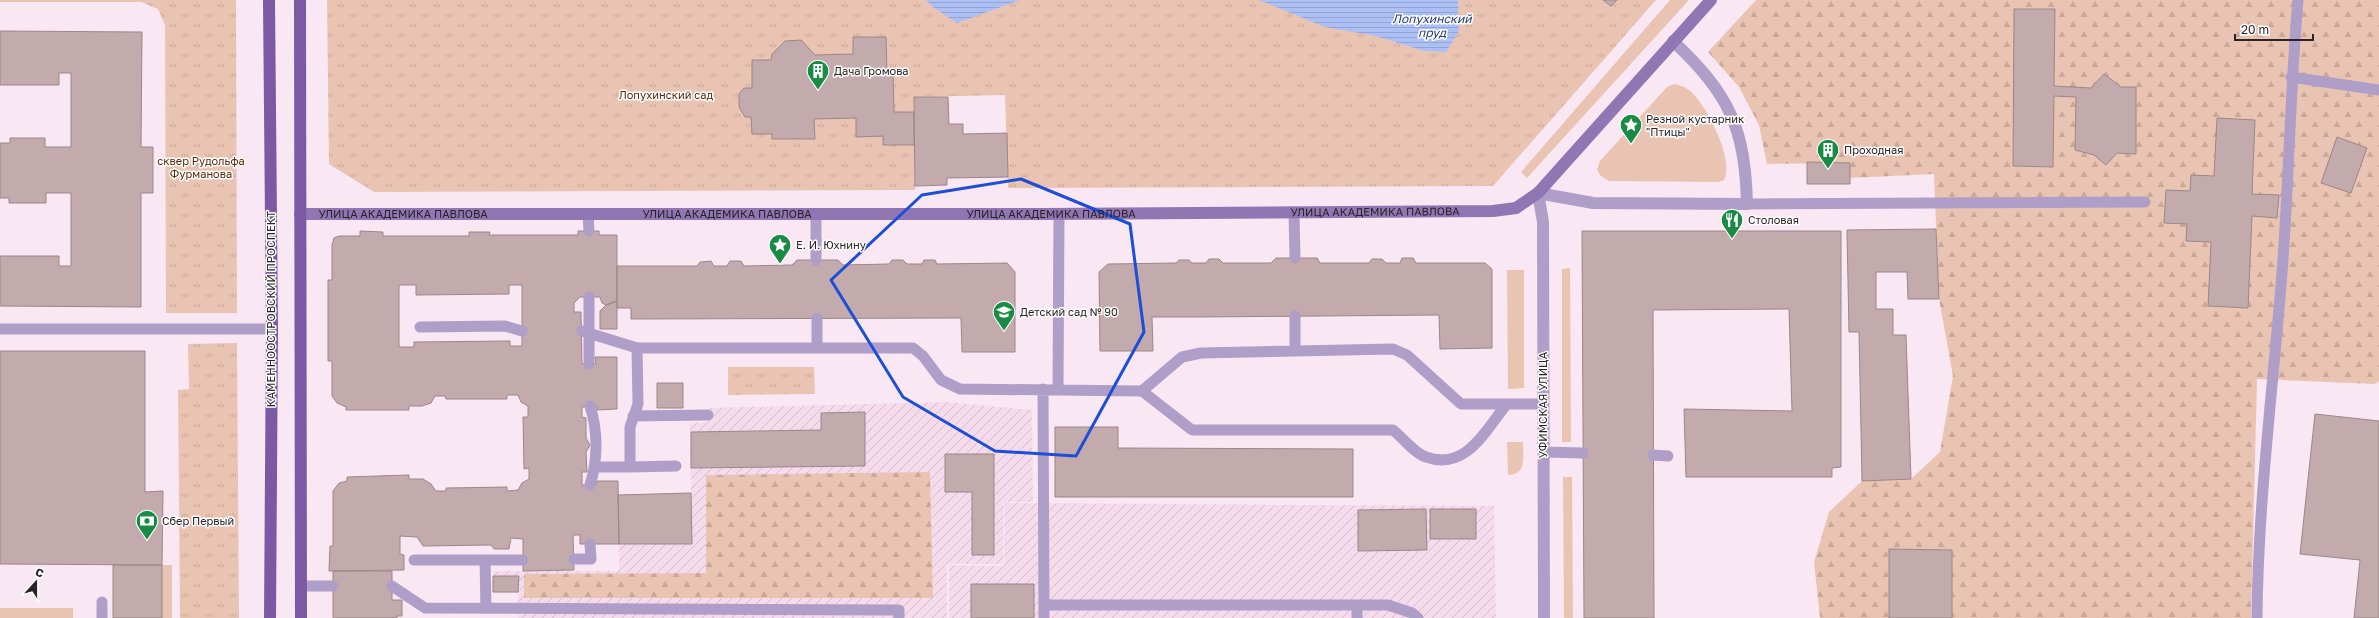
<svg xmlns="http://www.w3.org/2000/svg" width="2379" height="618" viewBox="0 0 2379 618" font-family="'Golos Text',sans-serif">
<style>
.industrial{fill:url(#industrial-furrows)}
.grass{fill:#eac4b2}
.forest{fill:url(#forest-firs)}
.park{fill:url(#park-tufts)}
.water{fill:url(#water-rules)}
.building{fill:#c3abad;stroke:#9c8688;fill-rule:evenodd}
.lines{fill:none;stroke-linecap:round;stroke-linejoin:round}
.lane{stroke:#af9ec7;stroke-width:11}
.street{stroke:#af9ec7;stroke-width:12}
.secondary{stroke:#9076b3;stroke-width:12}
.primary{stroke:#7b59a4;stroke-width:12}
.marked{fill:none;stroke:#1d4ed8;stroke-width:3;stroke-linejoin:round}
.labels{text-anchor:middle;stroke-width:3;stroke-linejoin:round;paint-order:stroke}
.poi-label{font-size:11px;fill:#292226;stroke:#fff;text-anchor:start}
.park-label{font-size:11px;fill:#5d2809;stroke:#fff}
.street-label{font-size:11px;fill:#292226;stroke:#fff}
.water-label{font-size:12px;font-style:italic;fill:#283978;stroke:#fff}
</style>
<defs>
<pattern id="industrial-furrows" width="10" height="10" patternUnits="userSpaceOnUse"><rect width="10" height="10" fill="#f6dbed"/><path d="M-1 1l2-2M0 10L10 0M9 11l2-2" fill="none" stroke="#d3bccb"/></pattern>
<pattern id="forest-firs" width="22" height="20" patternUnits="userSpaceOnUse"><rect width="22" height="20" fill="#eac4b2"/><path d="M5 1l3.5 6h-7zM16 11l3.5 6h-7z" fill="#c9a899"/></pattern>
<pattern id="park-tufts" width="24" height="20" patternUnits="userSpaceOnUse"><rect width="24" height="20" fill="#eac4b2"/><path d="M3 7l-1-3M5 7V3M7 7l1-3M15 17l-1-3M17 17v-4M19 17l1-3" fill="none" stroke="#c9a899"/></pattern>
<pattern id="water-rules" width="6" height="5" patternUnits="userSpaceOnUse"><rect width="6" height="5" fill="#acc0f5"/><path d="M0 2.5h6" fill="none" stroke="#94a5d2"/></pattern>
</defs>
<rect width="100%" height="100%" fill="#fae7f4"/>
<path class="industrial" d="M946,402L1032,410L1033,502H1004L1003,564H947V618H518V593L493,592V571H619L618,495L691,493L690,423L708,422V408Z
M1005,503L1494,506L1496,618H949V565L1004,566Z"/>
<path class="grass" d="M1670,0H1689L1527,178L1521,172Z
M1674,84C1679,85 1684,86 1689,90C1706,103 1735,160 1724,180L1718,182L1609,181L1601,176L1597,170L1600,161L1667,87Z
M1570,268L1571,442H1562V269Z
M1507,270H1524V388L1508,389Z
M1507,442H1523C1523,457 1527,475 1508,475Z
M1563,477H1572L1573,618H1564Z
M162,565H172V618H162Z
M0,608H73V618H0Z"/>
<path class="forest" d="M1756,0H2379V381L2375,384L2257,379L2251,618H1820L1814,562L1829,512L1862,481L1911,479L1940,452L1953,376L1939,299L1934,174L1849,178V163L1767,164L1759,125L1739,87L1708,52Z
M930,472L933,598H524V574L706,573V475Z"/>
<path class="park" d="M0,0H236L237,313H166L165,25L158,9L141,2H0Z
M327,0H1656L1493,186L1008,188L1005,95L914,97L915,190L374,192L329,164Z
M237,343L239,618H180L178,390L189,389L188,344Z
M728,367H814L815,394L728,395Z"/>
<path class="water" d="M926,0H1020L957,23L933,7Z
M1259,0H1458L1459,31L1446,52L1424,51L1376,36L1325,27Z"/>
<path class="building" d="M1603,0H1617L1611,6Z
M2014,9H2055L2054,86L2091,88L2104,74L2121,87H2136V154L2117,153L2106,165L2094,155L2075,150L2076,97L2054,96L2053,167L2013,166Z
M0,31L142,32L141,147H153V193H141V307L0,306V256H59V266H71V193H46V203H9V198H0V143H10V138H45V147H71V73H59V85H0Z
M853,37H886L887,73L893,74L894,112H914V145H883V136L856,137V118L814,119L815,139H772V134H752L751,117H745L739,107V94L744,88H752V60H771L772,54L785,41L801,40L815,55L853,54Z
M914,97H948L949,124H963V134L1007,133L1008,177L947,178V185L915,186Z
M2217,118L2255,120L2252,194L2279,195L2277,218L2252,216L2248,308L2208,306L2211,242L2186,241L2187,224L2164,223L2166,190L2190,191L2191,175L2214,176Z
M2337,137L2367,148L2351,193L2321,183Z
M1807,162L1850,163V184H1807Z
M1936,229L1939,299H1908L1907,272H1876V309H1893V335H1906L1911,479L1862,481L1859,332H1849L1847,230Z
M360,231L383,232V236H469V232H490L489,235H578V231H599V235H617V301L606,305L602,303L600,297H580L574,303V312H581L582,364H596L595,357H617V409L597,410V406L582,407V417L586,418V438L590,445L586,452L587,472H582V485H596L597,481H618L619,544H580V535H573L574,570L523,571V539L511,538L509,549H494L491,545L423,546L417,537L400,536V554L404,555V570L329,571L330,546H333V491L339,483L347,481V477L409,475V479H423L431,484L436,491H446V488L507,487V491L518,490L522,483L529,479V468L524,469L523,417H528V406L521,402L518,395H507V399H446L445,396H435L431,403L422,406H409V410H346V407L337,403L332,396V361H328V280H332V245L334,238L339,236H360ZM399,285H416V295L509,294V285H522V346H510V341L414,342V347H399Z
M1582,231H1841V467L1832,468V477H1686L1684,409L1792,411L1789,309L1653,310L1654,618H1584Z
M1276,258H1317L1320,263H1369L1372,259H1382L1386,263H1400L1402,258H1413L1416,263H1485L1492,269V348L1440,349L1439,315L1200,317H1152L1153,351H1100L1099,272L1108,264L1176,263L1179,260H1189L1192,263H1206L1209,259H1219L1223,263H1271Z
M797,260H838L843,265L889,264L892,260H903L907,264H922L924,260H935L937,264L1007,263L1015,272V352H962L961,318L631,319V308H617V266H697L700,262L711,261L714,266H727L730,261H741L744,266L792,265Z
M617,301V329H600V311L606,305Z
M0,351H145V492L163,491L162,565L0,564Z
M657,383H683V408H657Z
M865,412V466L691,468V432L821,430V413Z
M2315,414L2379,421V618H2354L2360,560L2300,554Z
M1055,427H1118V448L1353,449V497H1055Z
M945,454H994V555H972V492H945Z
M691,493L692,544H619L618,495Z
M1426,509L1427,550L1358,551V510Z
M1430,509H1476V539H1430Z
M1889,549L1952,550V618H1889Z
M113,565H162V618H113Z
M333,571H392V600H402V616H397V618H333Z
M493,576H519L518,592H493Z
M971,584H1034V618H971Z"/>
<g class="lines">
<path class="lane" d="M2291,77L2379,90
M1747,204L2145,202
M1294,213L1295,258
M588,214L589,231
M816,214V260
M589,297V364
M1295,316V351
M817,318V348
M420,327L505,326L522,331
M0,329H272
M582,331L637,348
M1043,389L1044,618
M1058,390L1059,214
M1142,391L1192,430H1393C1403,438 1414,453 1426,457C1466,471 1485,431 1506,405
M633,416L708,415
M1543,452L1583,453
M1653,455L1668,456
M676,466L630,467V427L638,404L637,348H913L923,356L941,380L960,389L1142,391L1182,357L1201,353L1393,349L1407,355L1461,404H1543
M595,467H630
M590,485C598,460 598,431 590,406
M574,559H591L590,544
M414,560H523
M485,560L486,608
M301,586H333
M392,586L425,608L899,610V618
M102,602V618
M1044,605H1388L1412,613L1418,618
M1357,605V618
M2257,618C2258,503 2273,388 2282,273C2289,182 2290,91 2298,0"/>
<path class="street" d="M1544,618L1543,222L1538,193L1593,203L1747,204C1745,127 1729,94 1673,41"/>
<path class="secondary" id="s1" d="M300,214H1043L1493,211L1516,208L1538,193L1711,0"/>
<path class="primary" d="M269,0L272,329L270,618
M300,0L301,618"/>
</g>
<path class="marked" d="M1021,179L1130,224L1144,332L1076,456L995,451L903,397L831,280L922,195Z"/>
<defs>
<g id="building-pin" transform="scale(1.15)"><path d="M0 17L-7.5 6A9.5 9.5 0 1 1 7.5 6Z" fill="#1a8b44" stroke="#fff"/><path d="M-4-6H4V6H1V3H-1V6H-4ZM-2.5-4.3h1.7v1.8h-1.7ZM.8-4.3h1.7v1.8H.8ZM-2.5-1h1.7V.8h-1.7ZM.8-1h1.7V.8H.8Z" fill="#fff"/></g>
<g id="sight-pin" transform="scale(1.15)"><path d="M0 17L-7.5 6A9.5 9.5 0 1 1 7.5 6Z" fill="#1a8b44" stroke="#fff"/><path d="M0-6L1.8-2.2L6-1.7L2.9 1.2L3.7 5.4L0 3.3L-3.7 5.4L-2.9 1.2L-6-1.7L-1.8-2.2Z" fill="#fff"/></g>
<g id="restaurant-pin" transform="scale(1.15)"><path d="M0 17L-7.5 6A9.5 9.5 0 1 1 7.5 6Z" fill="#1a8b44" stroke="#fff"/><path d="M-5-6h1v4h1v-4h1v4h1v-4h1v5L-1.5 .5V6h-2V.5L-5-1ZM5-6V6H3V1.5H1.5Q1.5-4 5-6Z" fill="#fff"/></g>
<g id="school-pin" transform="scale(1.15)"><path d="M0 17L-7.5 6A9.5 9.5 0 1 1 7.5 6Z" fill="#1a8b44" stroke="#fff"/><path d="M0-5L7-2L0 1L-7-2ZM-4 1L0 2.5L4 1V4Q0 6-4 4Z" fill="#fff"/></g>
<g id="bank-pin" transform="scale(1.15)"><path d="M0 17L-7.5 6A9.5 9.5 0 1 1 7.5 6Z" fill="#1a8b44" stroke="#fff"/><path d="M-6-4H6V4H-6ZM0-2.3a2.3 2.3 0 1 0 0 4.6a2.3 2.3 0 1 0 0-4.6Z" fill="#fff"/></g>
</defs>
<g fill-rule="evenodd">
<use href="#building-pin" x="818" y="71"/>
<use href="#sight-pin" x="1631" y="125"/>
<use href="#building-pin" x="1828" y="150"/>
<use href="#restaurant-pin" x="1732" y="220"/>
<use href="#sight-pin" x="780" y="245"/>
<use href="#school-pin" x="1004" y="312"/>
<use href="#bank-pin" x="147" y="521"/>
</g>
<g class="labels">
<g class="poi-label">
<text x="834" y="75">Дача Громова</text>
<text x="1646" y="123">Резной кустарник<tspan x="1646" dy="13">"Птицы"</tspan></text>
<text x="1844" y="154">Проходная</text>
<text x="1748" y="224">Столовая</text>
<text x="796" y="249">Е. И. Юхнину</text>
<text x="1020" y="316">Детский сад № 90</text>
<text x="162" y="525">Сбер Первый</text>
</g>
<g class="park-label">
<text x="666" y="99">Лопухинский сад</text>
<text x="201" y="165">сквер Рудольфа<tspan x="201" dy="13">Фурманова</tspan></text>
</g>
<g class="street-label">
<text dy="4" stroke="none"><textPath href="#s1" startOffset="1075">УЛИЦА АКАДЕМИКА ПАВЛОВА</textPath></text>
<text dy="4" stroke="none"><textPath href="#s1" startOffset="103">УЛИЦА АКАДЕМИКА ПАВЛОВА</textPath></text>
<text dy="4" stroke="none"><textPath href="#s1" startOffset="427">УЛИЦА АКАДЕМИКА ПАВЛОВА</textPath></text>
<text dy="4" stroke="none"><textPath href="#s1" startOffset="751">УЛИЦА АКАДЕМИКА ПАВЛОВА</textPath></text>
<text transform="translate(271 309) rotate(-90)" y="4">КАМЕННООСТРОВСКИЙ ПРОСПЕКТ</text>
<text transform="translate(1543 405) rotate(-90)" y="4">УФИМСКАЯ УЛИЦА</text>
</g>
<g class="water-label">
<text x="1432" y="23">Лопухинский<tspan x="1432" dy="14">пруд</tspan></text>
</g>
</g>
<g transform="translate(36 582) rotate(21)" stroke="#ffffff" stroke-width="3" paint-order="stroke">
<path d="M0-3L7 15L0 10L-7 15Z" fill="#292226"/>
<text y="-6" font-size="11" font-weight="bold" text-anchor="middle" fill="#292226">С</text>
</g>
<path d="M2235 34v6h78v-6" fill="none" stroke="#292226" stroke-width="2"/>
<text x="2241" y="34" font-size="12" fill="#292226" stroke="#ffffff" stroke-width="3" paint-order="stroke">20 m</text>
</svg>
